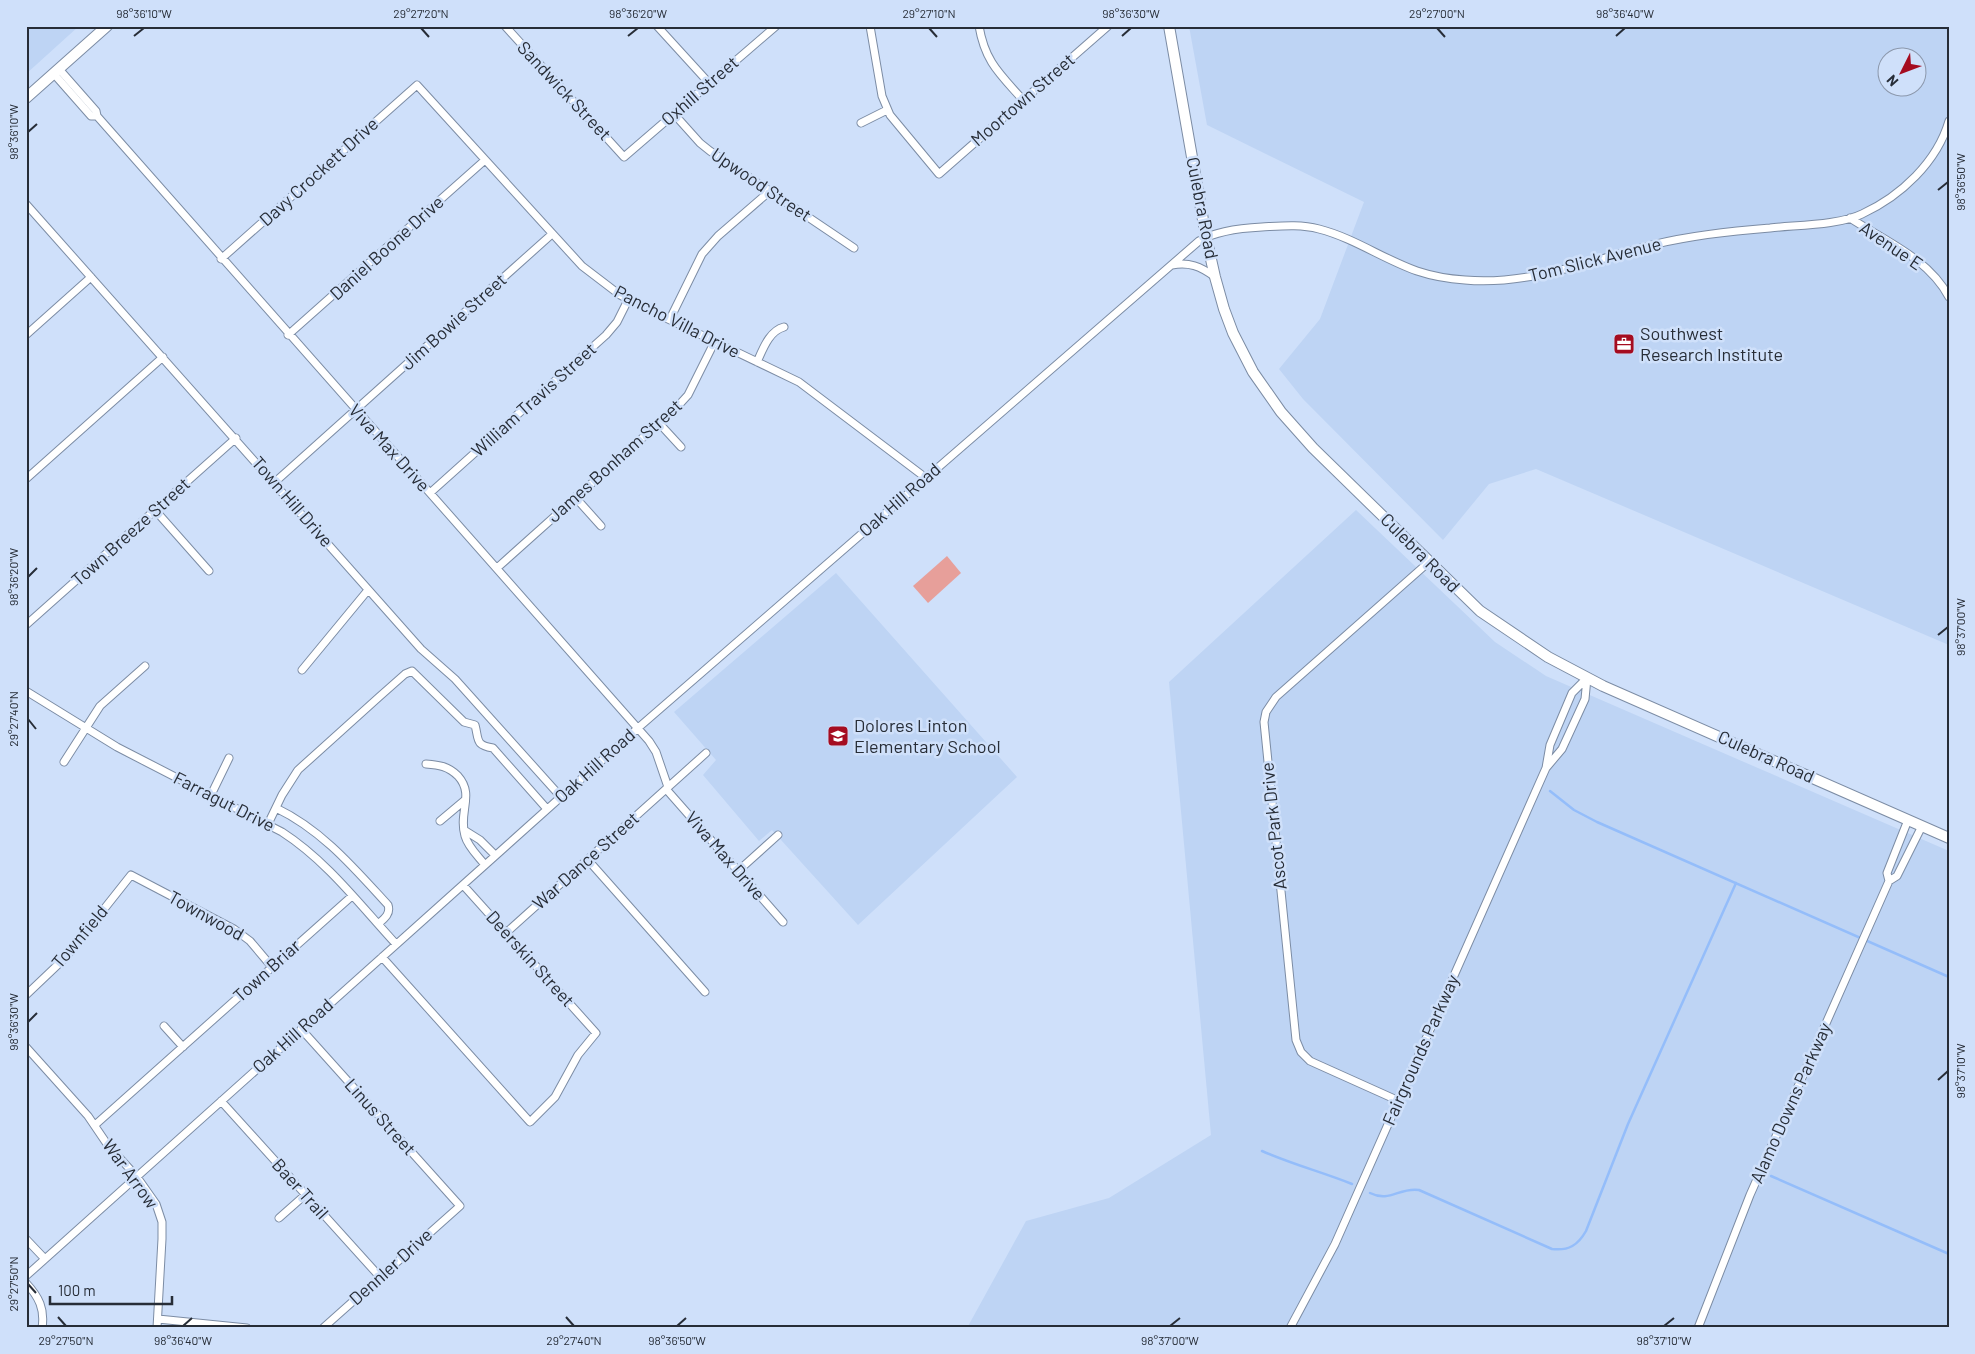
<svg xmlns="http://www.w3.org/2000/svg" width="1975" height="1354" viewBox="0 0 1975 1354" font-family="Barlow,sans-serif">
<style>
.built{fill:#bed4f4;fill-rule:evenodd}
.green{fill:#e79f9a}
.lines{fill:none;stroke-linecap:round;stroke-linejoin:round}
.stream{stroke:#94bdfa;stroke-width:2.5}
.street-casing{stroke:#7c8ca4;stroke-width:9}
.secondary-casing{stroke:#7c8ca4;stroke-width:12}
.street{stroke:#fff;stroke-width:7}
.secondary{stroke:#fff;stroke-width:10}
.ticks{fill:none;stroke:#272d37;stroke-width:2}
.labels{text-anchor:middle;stroke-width:5;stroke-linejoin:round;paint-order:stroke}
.street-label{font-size:18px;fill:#272d37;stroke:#cfe0fa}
.poi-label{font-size:18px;fill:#272d37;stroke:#cfe0fa;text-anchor:start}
.neatline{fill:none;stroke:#272d37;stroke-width:2}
.ticks-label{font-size:12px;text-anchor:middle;fill:#272d37}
</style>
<rect width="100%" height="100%" fill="#cfe0fa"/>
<path class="built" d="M26,26H79L26,74Z
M1189,26H1949V645L1536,469L1489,484L1443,540L1303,399L1279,369L1320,319L1364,202L1207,125ZM1888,58H1918V88H1888Z
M1356,510L1495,642L1546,676L1949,851V1328H967L1026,1221L1109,1198L1211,1135L1169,682Z
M836,573L1017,777L858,925L772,830L759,841L703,775L716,760L674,712Z"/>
<path class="green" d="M947,556L961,573L928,603L913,586Z"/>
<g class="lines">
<path class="stream" d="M1550,791L1574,810L1597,822L1949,977
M1262,1151C1291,1164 1322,1172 1352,1184
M1771,1176L1949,1254
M1370,1193C1390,1203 1399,1187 1419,1190L1552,1249C1569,1251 1578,1245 1586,1231L1628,1124L1736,883"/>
<g class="street-casing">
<path id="street" d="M505,26L624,157L776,26
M657,26L709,83
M870,26L882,96L890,115L939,174L1108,26
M979,26C985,62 1000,74 1023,100
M59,69L96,111L97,116L649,741L656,752L668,787
M54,74L91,116H97
M674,114L700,143L710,151L854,248
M861,123L887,110
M26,204L421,649L455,679L561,797
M1850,218C1885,241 1928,258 1949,297
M221,259L417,85L582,266L620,295L641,306L799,382L926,478
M1172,265C1189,262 1200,266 1215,277
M670,319L702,254L718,236L770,191
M26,335L91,277
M288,335L485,160
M757,362C763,349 769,331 784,327
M658,422L681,447
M26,479L163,357
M275,482L552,234
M430,493L606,335L617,322L628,300
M575,497L601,526
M155,510L209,571
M497,568L677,407L688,395L715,341
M26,625L236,438
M302,670L368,590
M26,691L117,747L282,832C327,861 360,905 396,944
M64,762L100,706L145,666
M426,764C439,765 448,766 458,776C475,795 458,812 465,836C468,847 478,856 485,865
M1546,768L1562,749L1585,699L1587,678
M666,789L783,922
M211,795L229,758
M276,808C322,830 354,868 388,905C391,914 384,919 378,924
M440,821L465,800
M268,824L282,795L298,770L379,697L405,674L412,671L464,722L475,725C479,740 475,745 493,748L547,809
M464,830L480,840L495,855
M588,860L705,992
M738,871L778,835
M1889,881L1897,876L1922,826
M507,932L706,753
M382,957L530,1122L555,1097L578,1055L596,1033L463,885
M26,995L66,957L131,875L234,929L250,941L272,967
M164,1026L183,1047
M301,1029L460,1206L323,1328
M26,1047L88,1116L107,1144L137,1177L156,1204L162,1222V1239L157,1328
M221,1101L380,1277
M1399,1101L1310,1061L1301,1052L1296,1040L1264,722L1266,712L1276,697L1430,561
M95,1125L352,896
M279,1218L305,1195
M26,1239L45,1259
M26,1276L638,728L1199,241C1216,231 1241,228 1262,227C1281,226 1300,224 1319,229C1354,238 1383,259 1417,271C1432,276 1449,279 1465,280C1530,286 1594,259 1656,244C1694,235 1731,231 1770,228C1796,225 1840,225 1862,214C1901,196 1937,162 1949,121
M26,1283C39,1297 45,1309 42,1328
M158,1319L247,1328
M1290,1328L1335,1244L1546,768L1550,745L1572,693L1587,678
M1698,1328L1750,1195L1889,881L1887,873L1908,820"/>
</g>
<g class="secondary-casing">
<path id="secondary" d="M1169,26L1206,237L1215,277L1224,309L1233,333L1253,372L1281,412L1313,448L1480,611L1548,657L1603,686L1949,838
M26,98L107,26"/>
</g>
<use href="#street" class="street"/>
<use href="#secondary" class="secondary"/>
</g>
<path class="ticks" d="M421,28L429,37M929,28L937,37M1437,28L1445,37M134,36L144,28M628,36L638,28M1122,36L1131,28M1616,36L1625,28M28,132L37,124M1938,190L1948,182M28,577L37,568M1938,635L1948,627M28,719L36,729M28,1022L37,1013M1938,1080L1948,1071M28,1284L36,1293M58,1317L66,1326M566,1317L574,1326M183,1326L192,1318M677,1326L686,1318M1170,1326L1180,1318M1664,1326L1674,1318"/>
<defs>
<g id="office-square" transform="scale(1.125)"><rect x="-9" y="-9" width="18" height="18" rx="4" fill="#a50c20" stroke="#cfe0fa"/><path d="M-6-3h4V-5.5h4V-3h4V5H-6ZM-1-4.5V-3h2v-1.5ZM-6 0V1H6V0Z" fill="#fff"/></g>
<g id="school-square" transform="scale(1.125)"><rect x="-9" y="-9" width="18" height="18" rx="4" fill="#a50c20" stroke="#cfe0fa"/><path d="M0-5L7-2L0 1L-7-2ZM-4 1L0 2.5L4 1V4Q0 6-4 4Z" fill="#fff"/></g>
</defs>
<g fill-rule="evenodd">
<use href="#office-square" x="1624" y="344"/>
<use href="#school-square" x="838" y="736"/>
</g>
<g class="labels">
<g class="street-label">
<text transform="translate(564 91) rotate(47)" y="6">Sandwick Street</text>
<text transform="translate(700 91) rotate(-41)" y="6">Oxhill Street</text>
<text transform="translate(1023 100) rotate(-41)" y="6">Moortown Street</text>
<text transform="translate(319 172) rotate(-42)" y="6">Davy Crockett Drive</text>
<text transform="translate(761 185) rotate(34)" y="6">Upwood Street</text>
<text transform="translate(1202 208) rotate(79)" y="6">Culebra Road</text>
<text transform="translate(1891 246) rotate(34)" y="6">Avenue E</text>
<text transform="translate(387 248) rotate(-42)" y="6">Daniel Boone Drive</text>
<text transform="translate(1595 260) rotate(-14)" y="6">Tom Slick Avenue</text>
<text transform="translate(454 322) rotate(-42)" y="6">Jim Bowie Street</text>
<text transform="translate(677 322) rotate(27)" y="6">Pancho Villa Drive</text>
<text transform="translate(534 400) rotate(-42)" y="6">William Travis Street</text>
<text transform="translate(389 448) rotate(48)" y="6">Viva Max Drive</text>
<text transform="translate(615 461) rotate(-42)" y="6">James Bonham Street</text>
<text transform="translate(900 500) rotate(-41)" y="6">Oak Hill Road</text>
<text transform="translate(292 502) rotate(49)" y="6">Town Hill Drive</text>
<text transform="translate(131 532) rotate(-42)" y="6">Town Breeze Street</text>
<text transform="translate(1420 553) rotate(45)" y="6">Culebra Road</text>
<text transform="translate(1766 757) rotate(24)" y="6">Culebra Road</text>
<text transform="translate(595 766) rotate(-42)" y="6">Oak Hill Road</text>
<text transform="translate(224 802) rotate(27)" y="6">Farragut Drive</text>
<text transform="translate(1274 826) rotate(-96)" y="6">Ascot Park Drive</text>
<text transform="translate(725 856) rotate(49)" y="6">Viva Max Drive</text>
<text transform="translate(586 861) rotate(-42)" y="6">War Dance Street</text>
<text transform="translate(206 916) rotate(29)" y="6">Townwood</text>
<text transform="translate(80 937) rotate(-50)" y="6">Townfield</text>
<text transform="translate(530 959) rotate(48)" y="6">Deerskin Street</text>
<text transform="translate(267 971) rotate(-42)" y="6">Town Briar</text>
<text transform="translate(293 1036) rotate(-42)" y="6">Oak Hill Road</text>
<text transform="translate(1421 1050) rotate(-66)" y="6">Fairgrounds Parkway</text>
<text transform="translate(1791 1103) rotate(-66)" y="6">Alamo Downs Parkway</text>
<text transform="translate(380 1117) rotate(48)" y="6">Linus Street</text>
<text transform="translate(130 1174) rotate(54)" y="6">War Arrow</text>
<text transform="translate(300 1189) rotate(48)" y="6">Baer Trail</text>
<text transform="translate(391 1267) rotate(-42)" y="6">Dennler Drive</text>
</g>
<g class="poi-label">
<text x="1640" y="340">Southwest<tspan x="1640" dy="21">Research Institute</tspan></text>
<text x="854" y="732">Dolores Linton<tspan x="854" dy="21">Elementary School</tspan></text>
</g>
</g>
<rect width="1975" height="1354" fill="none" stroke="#cfe0fa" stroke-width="55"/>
<g transform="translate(1902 72) rotate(228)"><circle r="24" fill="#cfe0fa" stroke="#8c98ac"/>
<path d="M0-4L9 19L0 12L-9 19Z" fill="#a50c20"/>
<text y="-8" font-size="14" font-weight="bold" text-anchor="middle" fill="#272d37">N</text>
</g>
<path d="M50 1296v8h122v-8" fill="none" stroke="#272d37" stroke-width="2.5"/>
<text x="58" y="1296" font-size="15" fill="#272d37" stroke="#cfe0fa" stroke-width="4" paint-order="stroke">100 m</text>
<rect x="28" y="28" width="1920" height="1298" class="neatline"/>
<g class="ticks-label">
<text x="144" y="18">98°36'10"W</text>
<text x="421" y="18">29°27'20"N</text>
<text x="638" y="18">98°36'20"W</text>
<text x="929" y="18">29°27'10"N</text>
<text x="1131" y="18">98°36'30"W</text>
<text x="1437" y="18">29°27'00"N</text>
<text x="1625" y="18">98°36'40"W</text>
<text transform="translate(14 132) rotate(-90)" y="4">98°36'10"W</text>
<text transform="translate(1961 182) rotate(-90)" y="4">98°36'50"W</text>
<text transform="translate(14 577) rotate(-90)" y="4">98°36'20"W</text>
<text transform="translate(1961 627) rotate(-90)" y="4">98°37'00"W</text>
<text transform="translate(14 719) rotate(-90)" y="4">29°27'40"N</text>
<text transform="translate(14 1022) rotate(-90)" y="4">98°36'30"W</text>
<text transform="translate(1961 1071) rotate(-90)" y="4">98°37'10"W</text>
<text transform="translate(14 1284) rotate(-90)" y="4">29°27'50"N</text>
<text x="66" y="1345">29°27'50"N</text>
<text x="183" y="1345">98°36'40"W</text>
<text x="574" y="1345">29°27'40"N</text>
<text x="677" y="1345">98°36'50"W</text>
<text x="1170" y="1345">98°37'00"W</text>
<text x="1664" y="1345">98°37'10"W</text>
</g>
</svg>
